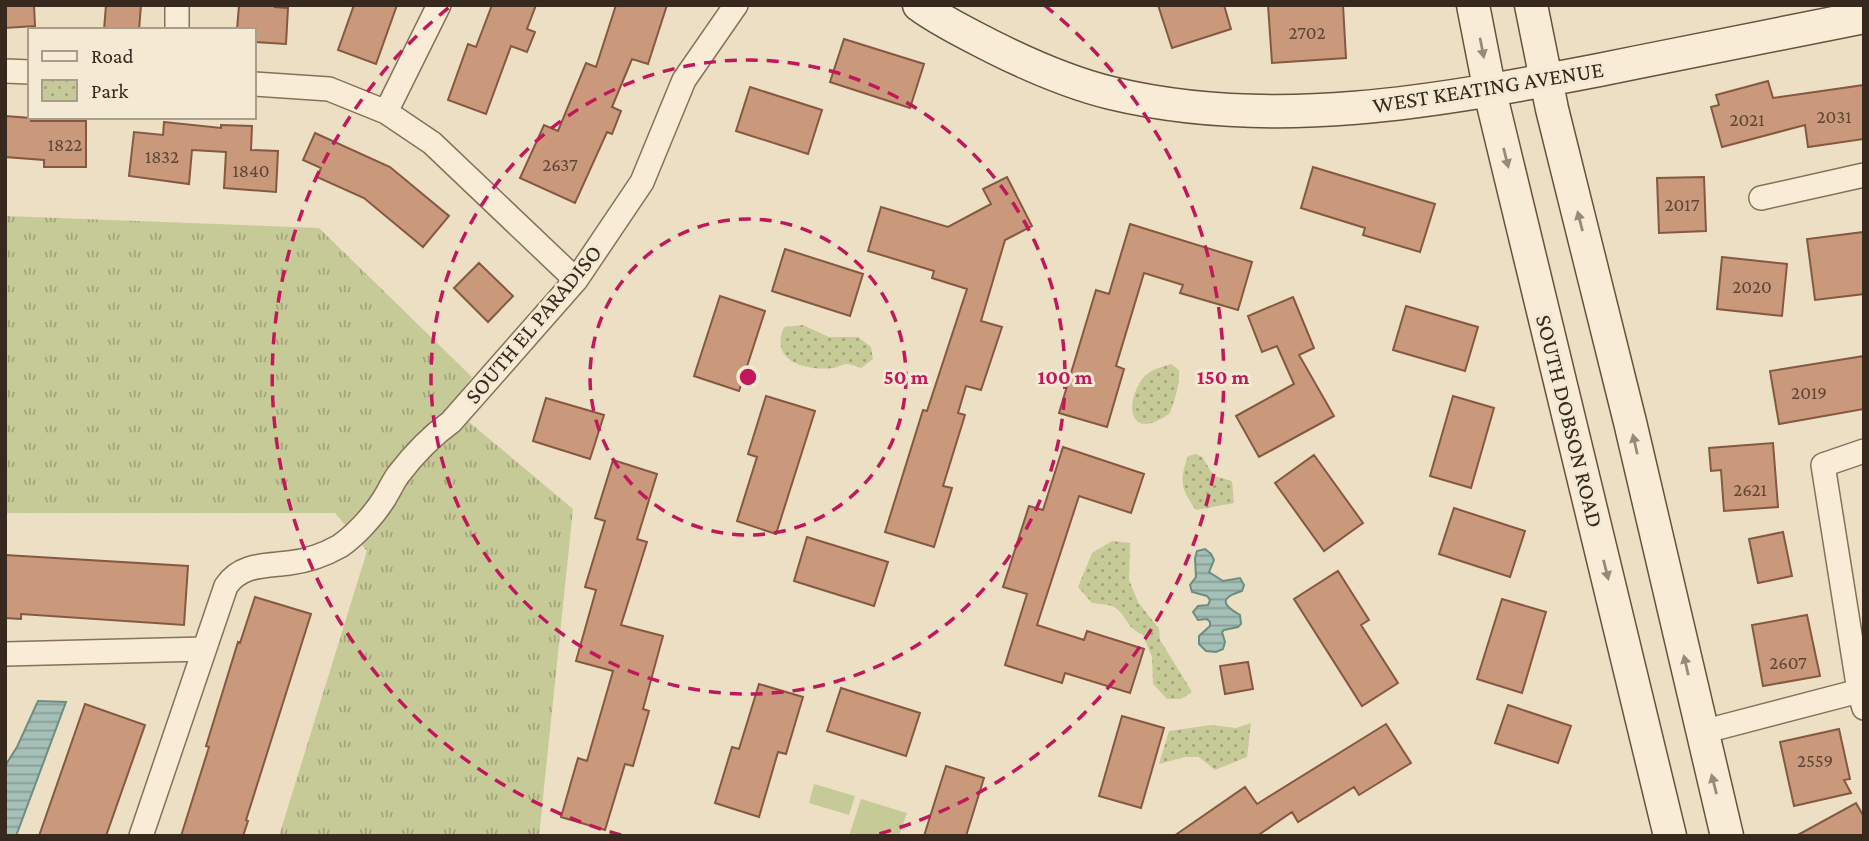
<svg xmlns="http://www.w3.org/2000/svg" width="1869" height="841" viewBox="0 0 1869 841" font-family="'Crimson Pro',serif">
<style>
.grass{fill:url(#grass-tufts)}
.park{fill:url(#park-dots)}
.garden{fill:#c6ca97}
.water{fill:url(#water-rules);stroke:#6c8d84;stroke-width:2}
.building{fill:#ca987a;stroke:#855941;stroke-width:2}
.lines{fill:none;stroke-linecap:round;stroke-linejoin:round}
.street-casing{stroke:#86705a;stroke-width:26}
.secondary-casing{stroke:#68513e;stroke-width:35}
.street{stroke:#f8ecd6;stroke-width:23}
.secondary{stroke:#f8ecd6;stroke-width:32}
.oneway{fill:#988a7a}
.ring{fill:none;stroke:#c2185b;stroke-width:3.5;stroke-dasharray:12 9}
.labels{text-anchor:middle;stroke-width:6;stroke-linejoin:round;paint-order:stroke}
.number-label{font-size:19px;fill:#5c4535}
.street-label{font-size:23px;fill:#37291e;stroke:#f4e9d2}
.centre{fill:#c2185b;stroke:#f4e9d2;stroke-width:3.5}
.ring-label{font-size:21px;text-anchor:middle;font-weight:bold;fill:#c2185b;stroke:#f4e9d2;stroke-width:6;stroke-linejoin:round;paint-order:stroke}
</style>
<defs>
<pattern id="grass-tufts" width="24" height="20" patternUnits="userSpaceOnUse" patternTransform="scale(1.75)"><rect width="24" height="20" fill="#c6ca97"/><path d="M3 7l-1-3M5 7V3M7 7l1-3M15 17l-1-3M17 17v-4M19 17l1-3" fill="none" stroke="#a2a47b"/></pattern>
<pattern id="park-dots" width="8" height="8" patternUnits="userSpaceOnUse" patternTransform="scale(1.75)"><rect width="8" height="8" fill="#c6ca97"/><path d="M2 2h.1M6 6h.1" fill="none" stroke="#a2a47b" stroke-width="1.8" stroke-linecap="round"/></pattern>
<pattern id="water-rules" width="6" height="5" patternUnits="userSpaceOnUse" patternTransform="scale(1.75)"><rect width="6" height="5" fill="#a5c0b7"/><path d="M0 2.5h6" fill="none" stroke="#879c94"/></pattern>
</defs>
<rect width="100%" height="100%" fill="#eddfc3"/>
<path class="grass" d="M5,216L319,228L472,377L450,406L573,509L539,836H279L367,551L335,513H5Z"/>
<path class="park" d="M803,325L829,337H858L871,347L873,359L861,368C856,366 850,364 845,364C841,365 838,367 834,368C806,371 769,362 784,327Z
M1171,364L1179,370C1180,384 1175,399 1170,413C1131,442 1123,407 1142,379C1149,370 1161,367 1171,364Z
M1196,454L1202,457L1214,476L1232,481L1234,503L1196,510C1181,489 1179,482 1188,456Z
M1112,541L1130,543L1129,580L1138,602L1159,629L1160,640L1192,692L1181,699H1167L1153,684L1152,657L1143,635C1124,626 1129,617 1114,607C1109,604 1098,604 1092,603L1078,587L1092,553Z
M1251,723L1247,757L1215,770L1199,757H1185L1159,764L1169,731L1211,725L1236,728Z"/>
<path class="garden" d="M814,784L855,796L849,815L809,803Z
M861,799L907,813L899,836H849Z"/>
<path class="water" d="M1205,549L1211,554L1214,560L1209,572L1223,581L1240,578L1244,585L1242,591C1219,598 1222,605 1240,615L1241,624L1238,627L1224,630L1222,632L1225,642L1223,649L1216,652L1206,651L1199,644V636L1210,626V622L1207,619L1198,620L1193,612L1198,606L1208,605L1210,600L1207,596L1192,592L1190,585L1196,577L1195,558L1197,551Z
M38,701L66,702L16,836H5V766L17,747Z"/>
<path class="building" d="M5,5H34L35,26L5,28Z
M106,5H141L139,30H104Z
M239,5H275V7L288,8L286,44L254,42V30H237Z
M354,5H397L376,64L338,50Z
M492,5H536L527,29L535,32L527,52L511,46L486,114L448,100L468,44L476,47Z
M616,5H667L648,64L632,59L612,107L621,111L612,134L607,132L575,203L520,178L544,125L558,131L586,63L596,67Z
M1158,5H1224L1231,29L1172,48Z
M1268,5H1343L1346,58L1272,63Z
M844,39L924,64L910,108L830,82Z
M1768,81L1773,98L1864,85V139L1808,147L1805,125L1722,147L1711,107L1719,105L1716,95Z
M750,87L822,110L808,154L736,131Z
M5,116L31,118V121H86V167H44V160L5,157Z
M164,122L221,128V125L252,126L251,150L278,151L276,192L224,188L226,152L192,150L189,184L129,176L134,132L163,135Z
M315,133L390,167L449,216L423,247L364,198L317,177L321,168L303,160Z
M1313,167L1435,204L1420,252L1363,235L1365,228L1301,208Z
M1007,177L1032,226L1005,240L981,321L1002,327L981,390L966,386L958,413L965,415L943,486L952,488L934,547L885,532L923,410L927,411L967,289L932,278L934,271L868,251L881,207L948,227L991,204L983,189Z
M1704,177L1706,231L1659,233L1657,178Z
M1130,224L1252,262L1238,310L1180,293L1183,285L1144,273L1116,366L1124,369L1107,427L1059,413L1096,290L1109,294Z
M1864,232V294L1815,300L1807,239Z
M785,249L863,274L850,316L772,291Z
M1722,257L1787,264L1782,316L1717,309Z
M479,263L513,296L488,322L454,288Z
M720,296L765,311L739,391L694,376Z
M1293,297L1314,348L1299,355L1334,416L1259,457L1236,416L1294,384L1277,346L1262,352L1248,316Z
M1406,306L1478,327L1465,371L1393,350Z
M1864,356V409L1779,424L1770,371Z
M766,396L815,411L776,534L737,521L757,457L748,454Z
M1453,396L1494,408L1471,488L1430,476Z
M546,398L604,415L590,459L533,441Z
M1773,443L1778,507L1724,511L1721,470L1711,471L1709,448Z
M1063,447L1144,474L1131,513L1079,496L1037,625L1084,640L1087,631L1144,649L1130,693L1065,673L1062,683L1005,665L1027,594L1003,587L1029,506L1043,510Z
M1314,455L1363,523L1324,551L1275,483Z
M613,460L657,474L637,539L647,542L621,625L663,636L643,709L649,711L633,766L625,764L605,830L561,817L578,758L587,761L613,671L576,661L596,590L585,587L605,521L595,518Z
M1454,508L1525,531L1510,577L1439,554Z
M1783,532L1792,576L1758,583L1749,539Z
M807,537L888,562L874,606L794,581Z
M5,555L188,566L184,625L21,614V619L5,618Z
M1338,571L1369,620L1361,625L1398,683L1362,706L1294,599Z
M255,597L311,614L246,820L248,821L243,836H181L209,747L206,746L238,642L240,643Z
M1502,599L1546,612L1522,693L1477,679Z
M1807,615L1820,676L1763,686L1752,625Z
M1248,662L1253,689L1225,694L1220,666Z
M759,684L803,697L786,754L778,752L759,817L715,803L732,747L739,749Z
M841,688L920,713L906,756L827,731Z
M85,704L145,725L106,836H39Z
M1508,705L1571,726L1558,763L1495,743Z
M1122,716L1164,728L1141,808L1099,796Z
M1386,724L1411,763L1359,795L1354,787L1298,822L1292,812L1257,836H1174L1245,787L1257,804Z
M1839,729L1850,779L1844,780L1851,793L1794,806L1780,742Z
M946,766L984,778L966,836H924Z
M1856,803L1864,817V836H1796Z"/>
<g class="lines">
<g class="street-casing">
<path id="street" d="M177,30V5
M5,71L30,72
M254,84L329,89L386,112L432,143L576,280
M386,112L439,5
M1761,198L1864,175
M1864,451L1823,465L1859,691L1864,708
M5,654L204,649
M1702,732L1859,691
M141,836L226,586C241,564 265,566 289,563C307,561 324,555 340,546C356,535 374,515 384,499C389,491 393,482 398,475C414,454 430,437 451,422L576,280L642,182L684,80L736,5"/>
</g>
<g class="secondary-casing">
<path id="secondary" d="M919,5C942,22 968,34 993,47C1031,66 1070,83 1111,93C1273,132 1438,101 1599,70C1687,52 1775,35 1864,17
M1473,5L1490,92L1670,836
M1531,5L1552,109L1630,422L1727,836"/>
</g>
<use href="#street" class="street"/>
<use href="#secondary" class="secondary"/>
</g>
<defs><path id="oneway-solid" d="M-6-.8H1V-3.2L6.5 0L1 3.2V.8H-6Z" transform="scale(1.75)"/></defs>
<g class="oneway">
<use href="#oneway-solid" transform="translate(1482 48) rotate(79)"/>
<use href="#oneway-solid" transform="translate(1506 158) rotate(76)"/>
<use href="#oneway-solid" transform="translate(1580 221) rotate(-104)"/>
<use href="#oneway-solid" transform="translate(1635 444) rotate(-103)"/>
<use href="#oneway-solid" transform="translate(1606 570) rotate(76)"/>
<use href="#oneway-solid" transform="translate(1686 665) rotate(-103)"/>
<use href="#oneway-solid" transform="translate(1714 784) rotate(-104)"/>
</g>
<g class="ring">
<circle cx="748" cy="377" r="158"/>
<circle cx="748" cy="377" r="317"/>
<path d="M621 835A475 475 0 0 1 452 5M1044 5A475 475 0 0 1 875 835"/>
</g>
<g class="labels">
<g class="number-label">
<text x="1307" y="39">2702</text>
<text x="1834" y="123">2031</text>
<text x="1747" y="126">2021</text>
<text x="65" y="151">1822</text>
<text x="162" y="163">1832</text>
<text x="560" y="171">2637</text>
<text x="251" y="177">1840</text>
<text x="1682" y="211">2017</text>
<text x="1752" y="293">2020</text>
<text x="1809" y="399">2019</text>
<text x="1750" y="496">2621</text>
<text x="1788" y="669">2607</text>
<text x="1815" y="767">2559</text>
</g>
<g class="street-label">
<text transform="translate(1488 87) rotate(-9)" y="8">WEST KEATING AVENUE</text>
<text transform="translate(533 324) rotate(-50)" y="8">SOUTH EL PARADISO</text>
<text transform="translate(1570 421) rotate(76)" y="8">SOUTH DOBSON ROAD</text>
</g>
</g>
<circle cx="748" cy="377" r="10" class="centre"/>
<g class="ring-label">
<text x="906" y="384">50 m</text>
<text x="1065" y="384">100 m</text>
<text x="1223" y="384">150 m</text>
</g>
<rect width="1869" height="841" fill="none" stroke="#37291e" stroke-width="14"/>
<rect x="28" y="28" width="228" height="91" fill="#f4e9d2" stroke="#a89c8a" stroke-width="2"/>
<rect x="42" y="51" width="35" height="10" fill="#f8ecd6" stroke="#a89c8a" stroke-width="2"/>
<text x="91" y="63" font-size="21" fill="#37291e">Road</text>
<rect x="42" y="80" width="35" height="21" fill="url(#park-dots)" stroke="#a89c8a" stroke-width="2"/>
<text x="91" y="98" font-size="21" fill="#37291e">Park</text>
</svg>
